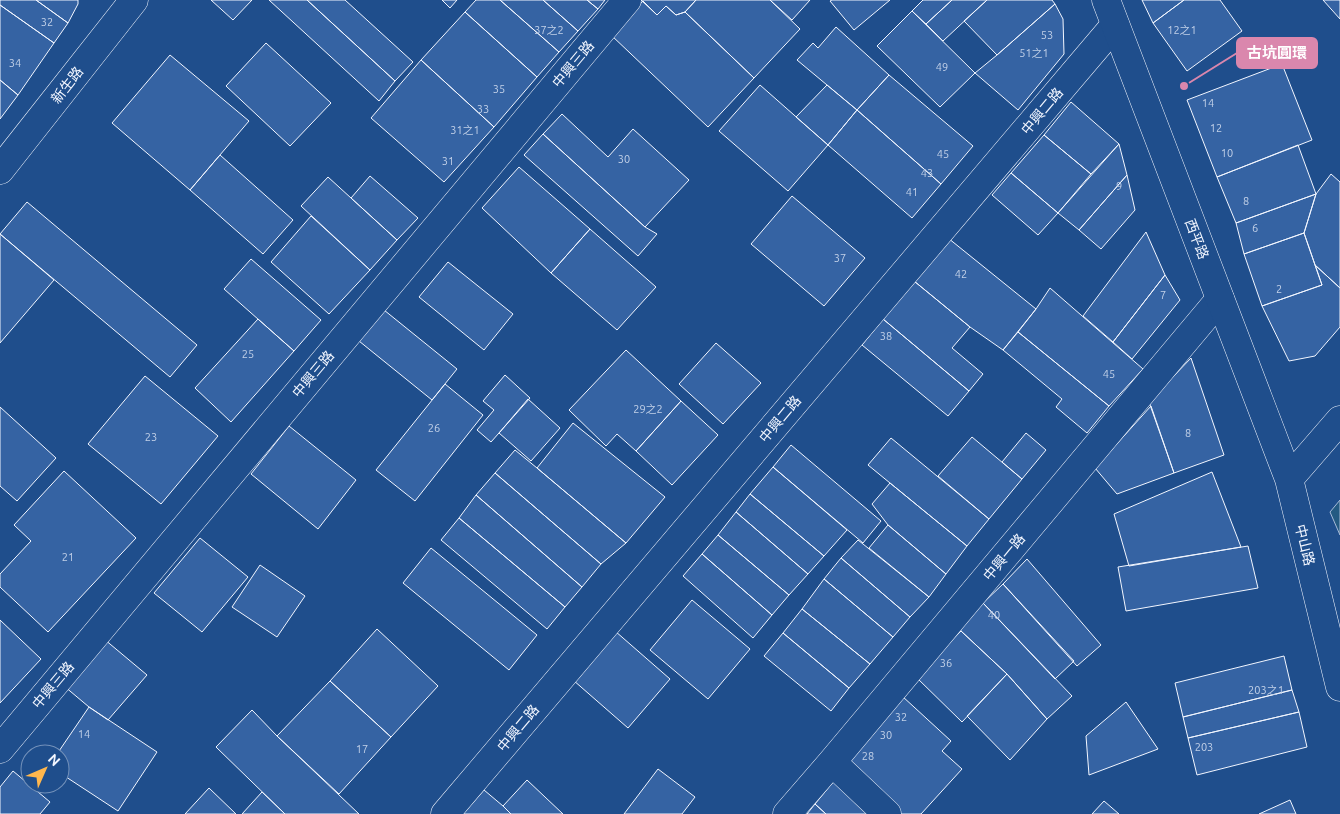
<svg xmlns="http://www.w3.org/2000/svg" width="1340" height="814" viewBox="0 0 1340 814" font-family="Ubuntu,'Noto Sans TC',sans-serif">
<style>
.green{fill:#245a82;stroke:#a8bbd7}
.building{fill:#3563a3;stroke:#f2f6ff}
.lines{fill:none;stroke-linecap:round;stroke-linejoin:round}
.minor-casing{stroke:#f2f6ff;stroke-width:29}
.major-casing{stroke:#f2f6ff;stroke-width:29}
.minor{stroke:#1f4e8c;stroke-width:28}
.major{stroke:#1f4e8c;stroke-width:28}
.labels{text-anchor:middle;stroke-width:4;stroke-linejoin:round;paint-order:stroke}
.number-label{font-size:11px;fill:#c3d1e8}
.street-label{font-size:14px;fill:#f2f6ff;stroke:#1f4e8c}
.leader{fill:none;stroke:#da87ad;stroke-width:2}
.callout-dot{fill:#da87ad;stroke:#1f4e8c;stroke-width:2}
.callout{fill:#da87ad;stroke:#da87ad;stroke-width:2}
.callout-label{font-size:15px;text-anchor:middle;font-weight:bold;fill:#fff}
</style>
<rect width="100%" height="100%" fill="#1f4e8c"/>
<path class="green" d="M1340,500V535L1330,512Z"/>
<path class="building" d="M0,0H36L68,23L54,43L0,5Z
M36,0H78V4L68,23Z
M211,0H252L233,20Z
M269,0H307L395,81L379,101Z
M307,0H345L413,62L395,81Z
M442,0H457L450,8Z
M476,0H500L559,52L537,77L465,12Z
M500,0H543L578,31L559,52Z
M543,0H587L598,9L578,31Z
M587,0H605L598,9Z
M641,0H696L685,12L676,15L666,6L657,15Z
M696,0H770L800,29L754,78L685,12Z
M770,0H810L792,20Z
M832,0H890L854,30L830,1Z
M923,0H952L926,24L912,11Z
M952,0H987L943,41L926,24Z
M987,0H1052L1055,4L997,55L964,21Z
M1142,0H1184L1153,23Z
M1184,0H1220L1242,31L1187,71L1153,23Z
M1323,0H1340V19Z
M643,1L657,15L666,6L676,15L685,12L754,78L708,127L611,35Z
M1055,4L1063,19L1064,54L1018,110L975,73L997,55Z
M0,5L54,43L18,95L0,80Z
M912,11L975,73L940,107L877,46Z
M465,12L537,77L494,127L421,60Z
M836,27L889,75L857,110L797,60L813,43L818,48Z
M266,43L331,103L290,146L226,86Z
M170,55L249,121L190,190L112,123Z
M421,60L494,127L444,182L371,118Z
M1282,64L1312,140L1217,177L1187,100Z
M889,75L973,146L941,184L857,110Z
M0,80L18,95L0,119Z
M760,85L828,145L788,191L719,131Z
M827,85L857,110L828,145L796,117Z
M1071,102L1119,144L1091,174L1044,135Z
M857,110L941,184L912,218L828,145Z
M562,114L608,157L633,129L689,180L645,227L543,134Z
M543,134L645,227L657,234L638,256L524,155Z
M1044,135L1091,174L1058,213L1011,173Z
M1119,144L1127,175L1079,230L1058,213Z
M1298,145L1316,194L1236,223L1217,177Z
M220,155L293,220L263,254L190,190Z
M519,167L590,229L551,273L482,208Z
M1011,173L1058,213L1038,235L992,195Z
M1331,174L1340,182V288L1315,265L1304,233L1316,194Z
M1127,175L1135,210L1101,249L1079,230Z
M370,176L418,218L397,240L351,198Z
M328,177L397,240L370,270L301,206Z
M1316,194L1304,233L1244,254L1236,223Z
M792,196L865,258L824,306L751,244Z
M27,202L197,345L170,377L0,234Z
M311,216L370,270L329,314L271,262Z
M590,229L656,287L617,330L551,273Z
M1146,232L1165,275L1113,342L1083,316Z
M1304,233L1322,285L1262,306L1244,254Z
M0,234L54,280L0,343Z
M948,238L1036,309L1003,350L970,327L914,281Z
M251,259L321,320L294,351L224,289Z
M448,262L513,314L484,350L419,297Z
M1315,265L1340,288V327L1315,356L1289,361L1262,306L1322,285Z
M1165,275L1180,300L1132,359L1113,342Z
M914,281L970,327L952,348L983,374L969,391L883,319Z
M1050,288L1143,369L1109,406L1018,332L1036,309Z
M384,310L457,369L432,400L359,341Z
M258,319L294,351L231,422L195,388Z
M883,319L969,391L948,416L862,345Z
M1018,332L1109,406L1087,433L1056,407L1062,399L1003,350Z
M716,343L761,383L723,424L679,384Z
M626,350L681,401L636,451L617,434L606,446L569,410Z
M1191,358L1224,455L1174,473L1149,402Z
M505,375L530,398L491,442L477,430L494,410L483,401Z
M145,376L218,436L161,504L88,444Z
M445,384L483,415L415,501L376,470Z
M528,399L560,428L531,461L499,433Z
M681,401L718,435L672,485L636,451Z
M1151,406L1174,473L1117,494L1095,468Z
M0,407L56,458L17,501L0,486Z
M573,423L665,497L626,543L537,468Z
M289,426L356,480L318,529L251,474Z
M1026,433L1046,450L1022,479L1002,462Z
M972,437L1022,479L989,519L938,476Z
M891,438L989,519L967,546L868,465Z
M791,445L881,521L863,543L773,467Z
M515,450L537,468L626,543L601,564L495,473Z
M773,467L847,530L824,556L750,494Z
M64,471L136,538L48,632L0,587V574L31,541L14,525Z
M1212,472L1241,547L1129,566L1114,514Z
M495,473L601,564L582,587L476,495Z
M890,483L967,546L946,574L888,525L872,504Z
M750,494L824,556L808,574L736,512Z
M476,495L582,587L565,607L459,518Z
M736,512L808,574L789,595L718,535Z
M459,518L565,607L547,629L441,540Z
M888,525L946,574L929,597L869,548Z
M718,535L789,595L772,615L702,554Z
M200,538L248,577L202,632L154,593Z
M858,540L929,597L910,617L841,558Z
M1248,546L1258,588L1126,611L1118,567Z
M431,548L537,635L509,670L403,583Z
M702,554L772,615L753,638L683,576Z
M841,558L910,617L893,637L824,579Z
M1027,559L1101,645L1077,666L1003,584Z
M260,565L305,596L277,637L232,607Z
M824,579L893,637L870,664L802,609Z
M1003,584L1074,661L1055,679L983,603Z
M692,600L750,649L708,699L650,650Z
M983,603L1072,696L1047,719L1007,674L961,631L959,626Z
M802,609L870,664L849,688L783,633Z
M0,620L41,659L0,703Z
M377,629L438,686L391,737L330,681Z
M615,631L670,679L628,728L573,680Z
M961,631L1007,674L962,722L916,677Z
M783,633L849,688L831,711L764,656Z
M104,639L147,675L108,720L89,707L64,686Z
M1284,656L1292,690L1183,717L1175,683Z
M1007,674L1047,719L1010,760L967,716Z
M330,681L391,737L339,794L277,736Z
M1292,690L1299,712L1188,738L1183,717Z
M902,696L951,741L942,751L962,769L921,814H900L842,760Z
M1126,702L1158,749L1089,775L1086,736Z
M89,707L157,752L118,811L60,773V754H57Z
M252,710L277,736L359,814H285L216,747Z
M1299,712L1307,747L1197,775L1188,738Z
M658,769L695,797L682,814H624Z
M13,771L50,802L40,814H0V787Z
M527,780L563,814H511L503,806Z
M834,781L871,814H826L815,804Z
M209,788L236,814H185Z
M484,790L503,806L511,814H463Z
M262,792L285,814H242Z
M1290,800L1296,814H1259Z
M1104,801L1119,814H1092Z
M815,804L826,814H807Z"/>
<g class="lines">
<g class="minor-casing">
<path id="minor" d="M0,170L134,0
M0,749L627,0
M832,762L887,814
M445,814L1115,25
M787,814L832,762L1220,299"/>
</g>
<g class="major-casing">
<path id="major" d="M1106,0L1289,479L1340,687
M1289,479L1340,420"/>
</g>
<use href="#minor" class="minor"/>
<use href="#major" class="major"/>
</g>
<g class="labels">
<g class="number-label">
<text x="47" y="26">32</text>
<text x="549" y="34">37之2</text>
<text x="1182" y="34">12之1</text>
<text x="1047" y="39">53</text>
<text x="1034" y="57">51之1</text>
<text x="15" y="67">34</text>
<text x="942" y="71">49</text>
<text x="499" y="93">35</text>
<text x="1208" y="107">14</text>
<text x="483" y="113">33</text>
<text x="1216" y="132">12</text>
<text x="465" y="134">31之1</text>
<text x="1227" y="157">10</text>
<text x="943" y="158">45</text>
<text x="624" y="163">30</text>
<text x="448" y="165">31</text>
<text x="927" y="177">43</text>
<text x="1119" y="190">9</text>
<text x="912" y="196">41</text>
<text x="1246" y="205">8</text>
<text x="1255" y="232">6</text>
<text x="840" y="262">37</text>
<text x="961" y="278">42</text>
<text x="1279" y="293">2</text>
<text x="1163" y="299">7</text>
<text x="886" y="340">38</text>
<text x="248" y="358">25</text>
<text x="1109" y="378">45</text>
<text x="648" y="413">29之2</text>
<text x="434" y="432">26</text>
<text x="1188" y="437">8</text>
<text x="151" y="441">23</text>
<text x="68" y="561">21</text>
<text x="994" y="619">40</text>
<text x="946" y="667">36</text>
<text x="1266" y="694">203之1</text>
<text x="901" y="721">32</text>
<text x="84" y="738">14</text>
<text x="886" y="739">30</text>
<text x="1204" y="751">203</text>
<text x="362" y="753">17</text>
<text x="868" y="760">28</text>
</g>
<g class="street-label">
<text transform="translate(573 64) rotate(-50)" y="5">中興三路</text>
<text transform="translate(67 85) rotate(-52)" y="5">新生路</text>
<text transform="translate(1042 111) rotate(-50)" y="5">中興二路</text>
<text transform="translate(1197 239) rotate(69)" y="5">西平路</text>
<text transform="translate(313 374) rotate(-50)" y="5">中興三路</text>
<text transform="translate(780 419) rotate(-50)" y="5">中興二路</text>
<text transform="translate(1305 545) rotate(76)" y="5">中山路</text>
<text transform="translate(1004 557) rotate(-50)" y="5">中興一路</text>
<text transform="translate(53 685) rotate(-50)" y="5">中興三路</text>
<text transform="translate(518 728) rotate(-50)" y="5">中興二路</text>
</g>
</g>
<path class="leader" d="M1184 86L1237 53"/>
<circle class="callout-dot" cx="1184" cy="86" r="5"/>
<rect class="callout" x="1237" y="38" width="80" height="30" rx="5"/>
<g class="callout-label">
<text x="1277" y="58">古坑圓環</text>
</g>
<g transform="translate(45 769) rotate(45)"><circle r="24" fill="#1f4e8c" stroke="#7391ba"/>
<path d="M0-4L9 19L0 12L-9 19Z" fill="#ffb74d"/>
<text y="-8" font-size="14" font-weight="bold" text-anchor="middle" fill="#f2f6ff">N</text>
</g>
</svg>
